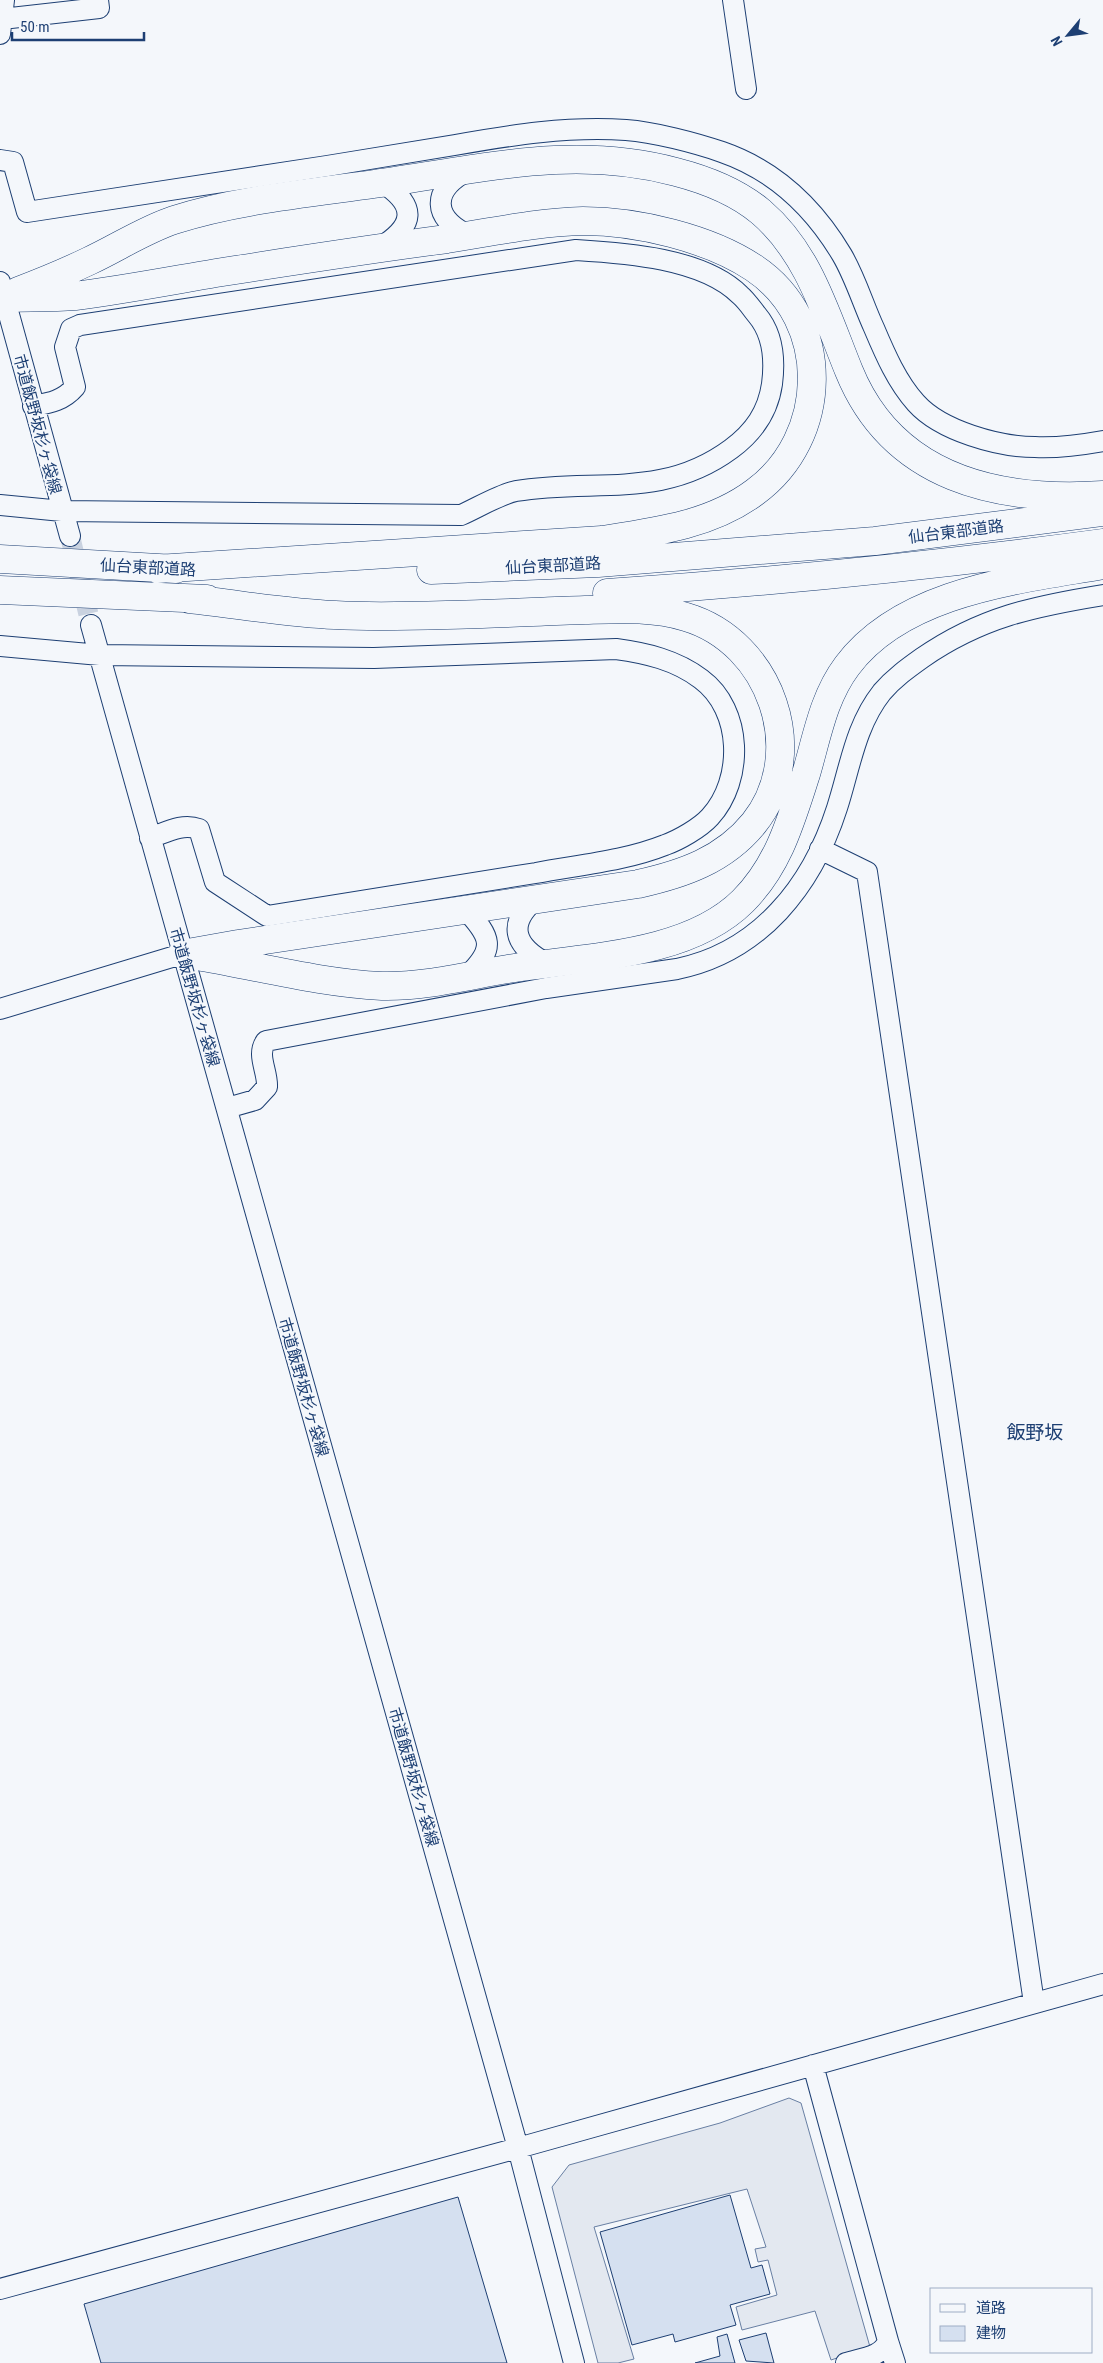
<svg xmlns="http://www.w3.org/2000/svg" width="1103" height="2363" viewBox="0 0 1103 2363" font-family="'Roboto Condensed','Noto Sans JP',sans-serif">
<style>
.parking{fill:#e3e8f0;stroke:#687fa3}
.building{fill:#d5e0f0;stroke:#1d3f73}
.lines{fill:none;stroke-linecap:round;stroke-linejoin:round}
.minor-tunnel{stroke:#c9d2e0;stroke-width:20;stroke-dasharray:20 10;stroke-linecap:butt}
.minor-casing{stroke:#1d3f73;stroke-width:22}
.highway-casing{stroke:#1d3f73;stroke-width:29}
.minor{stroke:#f4f7fb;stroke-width:20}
.highway{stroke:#f4f7fb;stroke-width:28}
.labels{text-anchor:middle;stroke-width:4;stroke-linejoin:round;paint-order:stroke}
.street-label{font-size:16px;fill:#1d3f73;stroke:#f4f7fb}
.quarter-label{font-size:19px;fill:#1d3f73;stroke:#f4f7fb}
</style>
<rect width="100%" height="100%" fill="#f4f7fb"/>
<path class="parking" d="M789,2098L801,2103L870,2347L831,2360L815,2311L742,2330L736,2307L777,2295L768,2260L758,2262L755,2249L766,2247L747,2189L594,2227L634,2359L618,2363H598L552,2187L569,2165L720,2123Z"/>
<path class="building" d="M730,2195L751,2268L762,2265L770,2294L730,2305L736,2325L675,2342L673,2334L632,2345L600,2232Z
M458,2197L507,2363H101L84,2304Z
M766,2333L774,2363L746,2361L739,2340Z
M727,2334L735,2363H695L720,2356L717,2337Z"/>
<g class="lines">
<path class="minor-tunnel" d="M70,536L91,625"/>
<g class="minor-casing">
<path id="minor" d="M733,0L746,89
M2,19L99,8L98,0
M0,34L4,0
M0,160L13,162L27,212C127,197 227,182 327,166C369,159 412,152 455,145C511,135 568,126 626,130C654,132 696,143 722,152C774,170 814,208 842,255C855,277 863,304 874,328C885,354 897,382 916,403C941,431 999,447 1035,447C1058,448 1081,445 1103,441
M467,171C431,191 432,218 470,236
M381,247C415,225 417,206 383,183
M0,282L70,536
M0,505L62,511L461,515C477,508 500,494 516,491C594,478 662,500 731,449C754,432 768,412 772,384C775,361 773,334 757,315C752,309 747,301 740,295C703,258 625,253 576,250L80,325L71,329L65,347L75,387C63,401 49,403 33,406
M91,625L518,2148L574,2363
M0,646L100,655L374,658L616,649C646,653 676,660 701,679C743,710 744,780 710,817C700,828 679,840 665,845C625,861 578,865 536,873C447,888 357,901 267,916L215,882L199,829C182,823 167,832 150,838
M820,849L867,872L1034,2003
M537,898C507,923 513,945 546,963
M466,910C491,937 496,948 468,975
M0,1009L182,954
M227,1108L255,1100L267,1087C268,1071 256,1055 266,1041L546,988L677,969C760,952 812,886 837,808C850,768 855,726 882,692C894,678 908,668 922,658C981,617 1035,606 1103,595
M813,2065L888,2341C882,2357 862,2358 846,2363
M0,2289L518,2148L1103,1984
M888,2341L895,2363"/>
</g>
<g class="highway-casing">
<path id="highway" d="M18,291C42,282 66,272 89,261C117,248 144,230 174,220C236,200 310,193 374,184C479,170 571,144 676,172C707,180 736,191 761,212C809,253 826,315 849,371C893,479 998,502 1103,495
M3,298C27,297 51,298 75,296C122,290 169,281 216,273C293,261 370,249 447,239C492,232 538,222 583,221C637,221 709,238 754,268C833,321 829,438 755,492C711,525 655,532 602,540L157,569
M0,559L176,569
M431,570L598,563L875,541L1103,512
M0,590L207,599
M607,593C773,582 938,565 1103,543
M182,954L238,944L638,884C683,874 724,860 754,823C810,753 771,642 686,617C653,607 619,609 585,610C550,611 516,613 482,614C434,615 384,618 335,615C286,613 237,604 189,599
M202,957C261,967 321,983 382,986C424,987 466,976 508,969C581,957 687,957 743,901C779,865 791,820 806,774C817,737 823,698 847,666C903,591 1018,580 1103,565"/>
</g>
<use href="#minor" class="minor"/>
<use href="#highway" class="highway"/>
</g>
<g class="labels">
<g class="street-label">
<text transform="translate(38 424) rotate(75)" y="6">市道飯野坂杉ヶ袋線</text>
<text transform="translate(956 531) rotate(-7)" y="6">仙台東部道路</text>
<text transform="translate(553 565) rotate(-3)" y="6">仙台東部道路</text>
<text transform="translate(148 567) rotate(3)" y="6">仙台東部道路</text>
<text transform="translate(195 997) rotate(74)" y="6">市道飯野坂杉ヶ袋線</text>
<text transform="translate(304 1387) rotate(74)" y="6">市道飯野坂杉ヶ袋線</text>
<text transform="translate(414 1777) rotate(74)" y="6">市道飯野坂杉ヶ袋線</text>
</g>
<g class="quarter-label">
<text x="1035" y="1439">飯野坂</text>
</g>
</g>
<rect x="930" y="2288" width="162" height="65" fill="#f4f7fb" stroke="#9eadc5"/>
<rect x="940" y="2304" width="25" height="8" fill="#f4f7fb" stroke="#9eadc5"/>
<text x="976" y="2313" font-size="15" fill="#1d3f73">道路</text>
<rect x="940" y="2326" width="25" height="15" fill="#d5e0f0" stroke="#9eadc5"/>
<text x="976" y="2338" font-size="15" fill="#1d3f73">建物</text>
<g transform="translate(1068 35) rotate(241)" stroke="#f4f7fb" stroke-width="4" paint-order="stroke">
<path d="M0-4L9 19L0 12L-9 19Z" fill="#1d3f73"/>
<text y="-8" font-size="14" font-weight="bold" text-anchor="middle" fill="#1d3f73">N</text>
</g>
<path d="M12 32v8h132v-8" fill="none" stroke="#1d3f73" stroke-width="2.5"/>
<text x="20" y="32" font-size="15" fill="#1d3f73" stroke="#f4f7fb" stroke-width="4" paint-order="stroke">50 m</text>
</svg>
